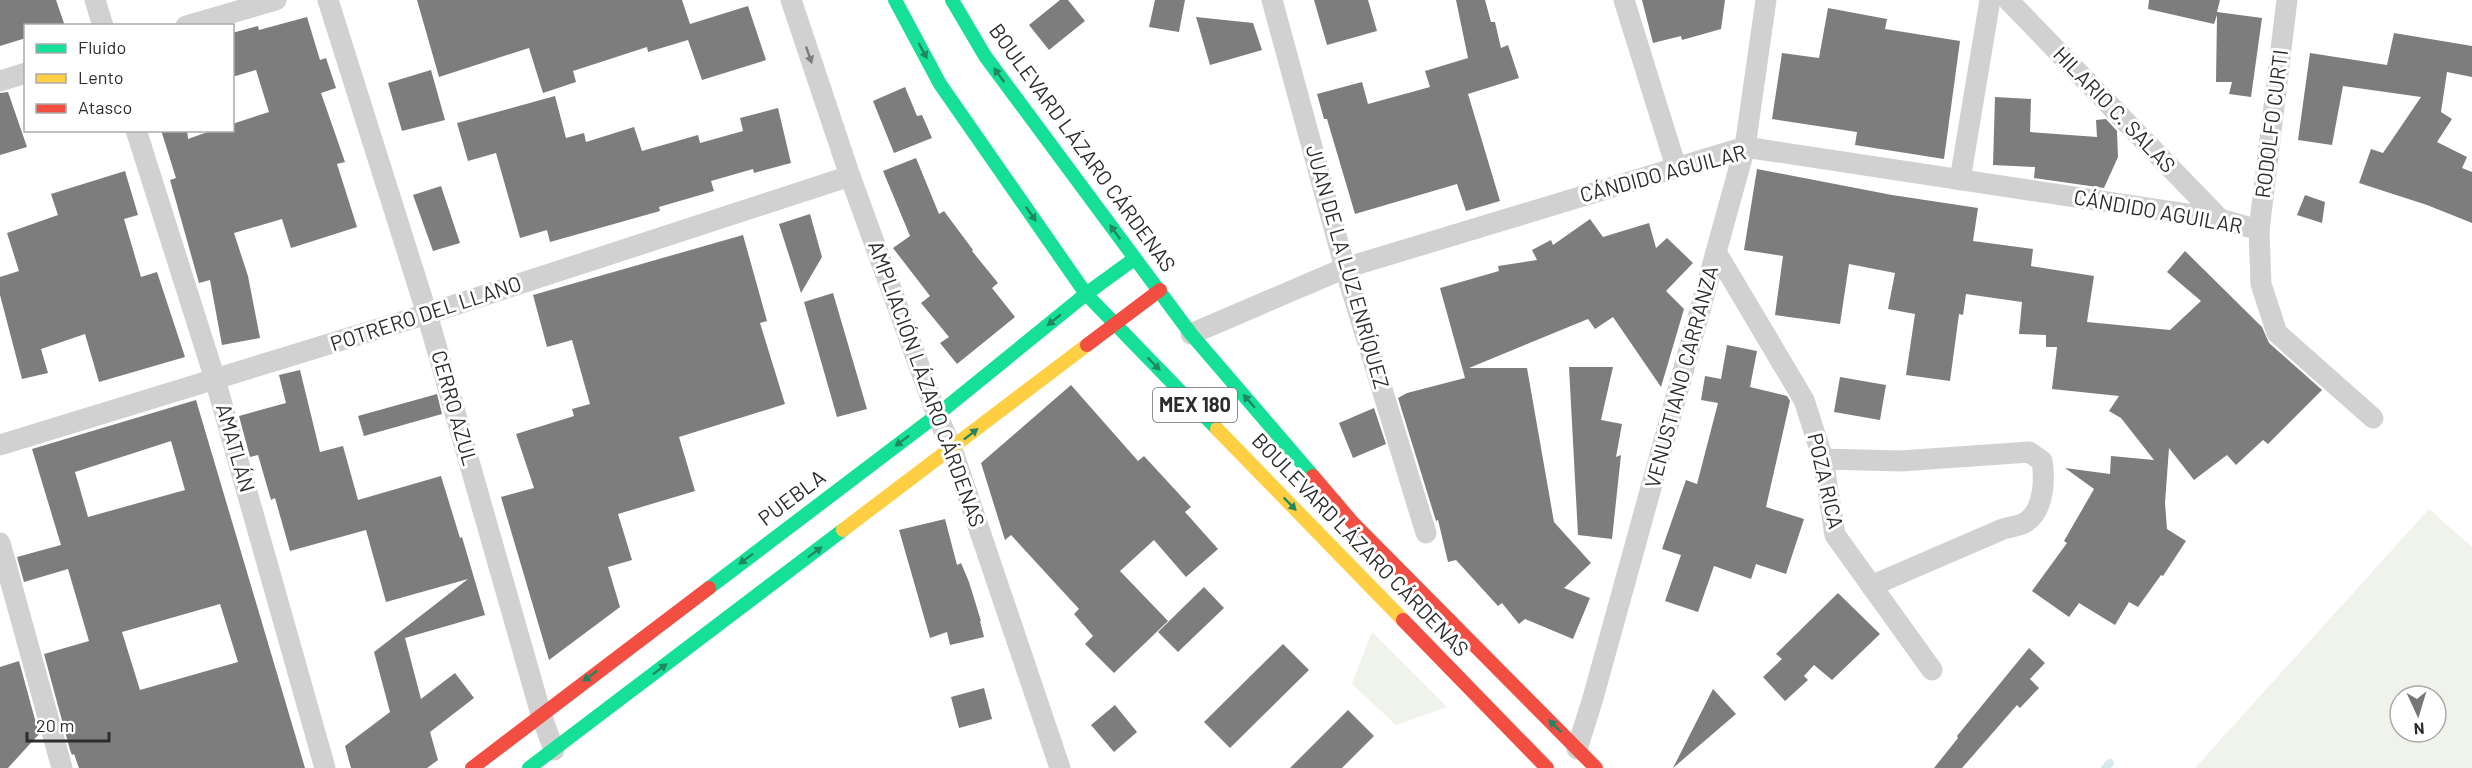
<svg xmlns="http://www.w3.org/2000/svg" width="2472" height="768" viewBox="0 0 2472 768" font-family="Barlow,sans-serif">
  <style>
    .green { fill: #f0f3eb; fill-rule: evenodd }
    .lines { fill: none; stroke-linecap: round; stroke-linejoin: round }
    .stream { stroke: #d7e8ef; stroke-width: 8 }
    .building { fill: #7d7d7d; fill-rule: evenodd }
    .street { stroke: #d1d1d1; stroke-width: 21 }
    .fast { stroke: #16e098; stroke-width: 14 }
    .slow { stroke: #ffcf43; stroke-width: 14 }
    .jam { stroke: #f24e42; stroke-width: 14 }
    .oneway { fill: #218662 }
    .oneway2 { fill: #7e7e7e }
    .labels { text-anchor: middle; stroke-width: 6; stroke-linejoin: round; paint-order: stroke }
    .shield { fill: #fff; stroke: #6b6b6b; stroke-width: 1.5 }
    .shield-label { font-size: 20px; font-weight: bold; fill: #2c2c2c }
    .street-label { font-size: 21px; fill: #2c2c2c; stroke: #fff }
  </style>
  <rect width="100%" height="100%" fill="#fff"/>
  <!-- green -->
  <g class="green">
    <path d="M2429,509L2472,547V768H2195ZM2400,696H2436V732H2400Z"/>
    <polygon points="1372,632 1447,707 1396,725 1352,684"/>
  </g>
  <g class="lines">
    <!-- stream -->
    <polyline class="stream" points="2105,768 2110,763"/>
  </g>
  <!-- building -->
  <g class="building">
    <polygon points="0,0 56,0 65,26 26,26 26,38 0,46"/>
    <polygon points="417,0 682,0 690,24 748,6 766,60 702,80 688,40 648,52 647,47 573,71 576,82 543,93 529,48 439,77"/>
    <polygon points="1060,0 1068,0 1085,21 1049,50 1029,25"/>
    <polygon points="1155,0 1185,0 1179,32 1149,27"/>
    <polygon points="1314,0 1368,0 1377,31 1327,45"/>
    <polygon points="1456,0 1485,0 1491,22 1495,22 1501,48 1508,45 1519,78 1468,94 1500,201 1466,211 1457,184 1355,214 1327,119 1324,119 1317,94 1362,82 1368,104 1430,87 1425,71 1468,58"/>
    <polygon points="1642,0 1725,0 1721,29 1682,40 1681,36 1653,43"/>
    <polygon points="2149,0 2220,0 2217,12 2262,18 2251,97 2229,94 2232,82 2216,82 2217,15 2214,24 2148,9"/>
    <polygon points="1828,8 1887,19 1885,29 1960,41 1944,159 1855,145 1857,132 1772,119 1782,53 1819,58"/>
    <polygon points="307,17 320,60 326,58 336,88 321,93 345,162 337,164 357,227 291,248 282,219 234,233 248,276 260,338 222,345 210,280 199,283 170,180 176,178 161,130 187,130 188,139 213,130 232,130 232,124 269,112 256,70 232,77 232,33 258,26 259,30"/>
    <polygon points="1196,17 1253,23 1262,50 1210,65"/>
    <polygon points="2394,33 2472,46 2472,77 2447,72 2441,112 2452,119 2437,142 2467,157 2462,168 2472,172 2472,223 2427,205 2359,183 2371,149 2383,153 2421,97 2343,86 2332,145 2298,140 2310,53 2387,65"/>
    <polygon points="431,70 445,120 402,131 388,83"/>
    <polygon points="905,87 917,116 922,115 932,138 894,153 873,101"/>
    <polygon points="8,92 27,147 0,155 0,93"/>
    <polygon points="555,96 566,138 584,133 586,142 634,127 642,151 698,135 700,143 743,131 740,118 778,108 791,163 754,173 753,169 711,181 714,191 659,207 660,211 550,242 547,230 520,238 496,153 468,161 457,123"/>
    <polygon points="1995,97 2031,99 2030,132 2097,137 2096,120 2106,119 2117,131 2118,157 2104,188 2034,178 2035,167 1993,165"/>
    <polygon points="916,158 939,214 944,211 973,250 972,251 998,283 992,288 1015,317 957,364 940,343 949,337 921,303 930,296 893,248 910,236 883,171"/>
    <polygon points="1757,169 1892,195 1978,208 1973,241 2033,249 2031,266 2094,276 2087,322 2170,330 2201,301 2167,272 2185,251 2262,327 2269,343 2322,390 2268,444 2263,440 2236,465 2227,455 2194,480 2169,448 2165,503 2167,529 2186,541 2163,576 2161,575 2138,607 2129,602 2115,625 2079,603 2069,617 2032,591 2067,543 2064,541 2094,489 2065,468 2110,474 2111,456 2154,460 2121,418 2109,411 2119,396 2052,389 2057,347 2046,347 2046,335 2019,334 2022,302 1966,294 1963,315 1959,314 1950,381 1906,375 1915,314 1888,309 1895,273 1849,264 1840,324 1775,315 1783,256 1744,250"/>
    <polygon points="125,171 138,215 124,219 141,277 157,272 185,357 99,382 85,334 41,349 48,373 22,379 0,295 0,277 19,271 7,233 58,215 51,194"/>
    <polygon points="441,186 460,243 433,251 413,195"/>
    <polygon points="2305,195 2325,202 2322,223 2297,215"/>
    <polygon points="810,214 822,257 801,293 779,224"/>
    <polygon points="1590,219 1603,237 1649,223 1656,248 1667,238 1693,263 1666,291 1684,309 1661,387 1613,317 1595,329 1588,319 1469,368 1527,368 1554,522 1591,563 1564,588 1590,598 1573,639 1525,619 1519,624 1502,603 1498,606 1456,560 1448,562 1438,520 1436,521 1398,398 1407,393 1465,378 1440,288 1499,271 1498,266 1537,260 1532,250 1551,240 1553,245"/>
    <polygon points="743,235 767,321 760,323 785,404 679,437 695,491 618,514 632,560 608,567 620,607 549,660 501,497 534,488 516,434 574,416 572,409 590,404 572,340 547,347 533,295"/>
    <polygon points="833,293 867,409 837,417 804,302"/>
    <polygon points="1727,345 1757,351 1750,387 1787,396 1790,401 1766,507 1804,519 1786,574 1756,564 1751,579 1714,566 1698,612 1665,601 1681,555 1662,549 1686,480 1697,484 1718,403 1701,400 1705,376 1721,379"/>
    <polygon points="1569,367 1613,367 1601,420 1622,424 1616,457 1621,455 1612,539 1578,535"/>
    <polygon points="300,370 320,452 343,446 358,500 441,476 460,538 462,537 485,615 405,638 421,699 455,673 474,698 430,732 438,760 427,768 351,768 345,746 390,712 374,652 468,579 386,602 366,530 290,551 275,498 271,500 258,455 250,457 239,416 286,403 279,375"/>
    <polygon points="1840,377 1886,385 1880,420 1834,412"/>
    <polygon points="1071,385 1138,461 1144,456 1191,507 1185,512 1218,549 1186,577 1154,540 1120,571 1168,621 1114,673 1085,644 1093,636 1074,614 1079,609 1011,535 1005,540 981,463"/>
    <polygon points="437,394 442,414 364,436 358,416"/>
    <path d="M196,400L305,768H79L74,754L72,755L70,750L44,654L89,641L68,569L24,582L17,557L61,545L32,449ZM171,441L185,490L88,517L75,472ZM220,604L238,662L140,690L122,632Z"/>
    <polygon points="1374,408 1386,444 1353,458 1339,423"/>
    <polygon points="945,519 957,565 961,563 969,582 981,621 980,621 984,637 950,645 947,632 930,638 899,530"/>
    <polygon points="1204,587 1224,608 1178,652 1158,632"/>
    <polygon points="1838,593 1880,634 1832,680 1814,665 1804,676 1808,680 1785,701 1763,677 1782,659 1776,654"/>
    <polygon points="1283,644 1309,670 1230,748 1204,722"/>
    <polygon points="2029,648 2045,663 2030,679 2039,688 2020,708 2017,705 1962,768 1934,768 1958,738 1957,736"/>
    <polygon points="19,661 39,734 8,768 0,768 0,667"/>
    <polygon points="984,688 992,719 959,728 951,697"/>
    <polygon points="1713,689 1736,714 1673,768"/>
    <polygon points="1115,705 1137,732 1114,752 1091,725"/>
    <polygon points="1348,710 1374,736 1342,768 1290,768"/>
  </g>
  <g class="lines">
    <!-- street -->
    <g class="street">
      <polyline points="95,0 103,26"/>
      <polyline points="328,0 427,314 541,714 554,750"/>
      <polyline points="791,0 850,176 937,415 952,449 1060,768"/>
      <polyline points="1272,0 1345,268 1426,533"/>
      <polyline points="1624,0 1676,167"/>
      <polyline points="2008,0 2220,219"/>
      <polyline points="2287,0 2259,230 2261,284 2277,333 2373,418"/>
      <polyline points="186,26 276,0"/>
      <polyline points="0,81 26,73"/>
      <polyline points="136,130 215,379 325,768"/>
      <polyline points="1960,180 1990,0"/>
      <polyline points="1716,252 1804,400 1823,459 1835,535 1932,670"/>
      <polyline points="1191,334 1345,268 1745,147 2220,219 2259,230"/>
      <polyline points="0,445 427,314 850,176"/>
      <path d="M1823,459L1901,461L2029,452L2042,461C2045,480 2044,510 2026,522C2020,526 2010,527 2003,529L1871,586"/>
      <polyline points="0,543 62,768"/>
      <polyline points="1577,749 1593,698 1745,147 1766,0"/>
    </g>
    <!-- fast -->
    <g class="fast">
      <polyline points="895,0 940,84 1086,294 1217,429"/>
      <polyline points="952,0 985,56 1191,334 1313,476"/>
      <polyline points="709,588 937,415 1086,294 1134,259"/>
      <polyline points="529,768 843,530"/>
    </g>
    <!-- slow -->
    <g class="slow">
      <polyline points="1217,429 1403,620"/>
      <polyline points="843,530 1087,345"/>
    </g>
    <!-- jam -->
    <g class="jam">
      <polyline points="1087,345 1160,290"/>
      <polyline points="1313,476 1353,523 1596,768"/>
      <polyline points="1403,620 1547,768"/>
      <polyline points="472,768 709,588"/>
    </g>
  </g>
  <!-- one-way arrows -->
  <defs><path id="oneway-solid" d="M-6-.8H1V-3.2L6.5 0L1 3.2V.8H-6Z" transform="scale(1.5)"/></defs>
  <g class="oneway">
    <use href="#oneway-solid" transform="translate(923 51) rotate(62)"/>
    <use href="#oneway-solid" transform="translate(999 75) rotate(-126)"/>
    <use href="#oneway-solid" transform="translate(1031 214) rotate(55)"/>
    <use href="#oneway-solid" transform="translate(1115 232) rotate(-126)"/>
    <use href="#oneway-solid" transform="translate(1054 320) rotate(141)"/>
    <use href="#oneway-solid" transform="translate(1154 364) rotate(46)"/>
    <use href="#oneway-solid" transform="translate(1249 401) rotate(-131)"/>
    <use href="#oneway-solid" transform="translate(971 434) rotate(-38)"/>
    <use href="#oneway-solid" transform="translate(902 441) rotate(143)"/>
    <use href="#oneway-solid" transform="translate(1290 504) rotate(46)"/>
    <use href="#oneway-solid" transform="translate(815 552) rotate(-37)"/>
    <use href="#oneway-solid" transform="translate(746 559) rotate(143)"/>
    <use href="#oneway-solid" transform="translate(660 669) rotate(-37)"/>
    <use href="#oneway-solid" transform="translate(590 676) rotate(143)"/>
    <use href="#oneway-solid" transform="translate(1555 726) rotate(-135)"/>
  </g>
  <use class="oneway2" href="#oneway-solid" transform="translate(809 55) rotate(71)"/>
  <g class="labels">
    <!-- shield labels -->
    <rect class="shield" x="1153" y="388" width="84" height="34" rx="4.5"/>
    <g class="shield-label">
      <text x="1195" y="412">MEX 180</text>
    </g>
    <!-- street labels -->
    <g class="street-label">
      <text transform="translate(2114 110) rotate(46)" y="7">HILARIO C. SALAS</text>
      <text transform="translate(2272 124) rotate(-83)" y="7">RODOLFO CURTI</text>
      <text transform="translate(1082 148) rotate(54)" y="7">BOULEVARD LÁZARO CÁRDENAS</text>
      <text transform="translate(1663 174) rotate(-15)" y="7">CÁNDIDO AGUILAR</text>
      <text transform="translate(2158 212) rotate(10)" y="7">CÁNDIDO AGUILAR</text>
      <text transform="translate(1347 267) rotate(74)" y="7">JUAN DE LA LUZ ENRÍQUEZ</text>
      <text transform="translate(426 314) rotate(-18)" y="7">POTRERO DEL LLANO</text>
      <text transform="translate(1682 377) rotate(-75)" y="7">VENUSTIANO CARRANZA</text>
      <text transform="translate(926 384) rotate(70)" y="7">AMPLIACIÓN LÁZARO CÁRDENAS</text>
      <text transform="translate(454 408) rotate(74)" y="7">CERRO AZUL</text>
      <text transform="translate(235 448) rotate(74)" y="7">AMATLÁN</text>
      <text transform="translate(1825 481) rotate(77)" y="7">POZA RICA</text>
      <text transform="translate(792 498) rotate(-37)" y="7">PUEBLA</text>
      <text transform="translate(1360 545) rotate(46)" y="7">BOULEVARD LÁZARO CÁRDENAS</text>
    </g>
  </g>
  <!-- legend -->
  <rect x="24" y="24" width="210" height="108" fill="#ffffff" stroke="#ababab" stroke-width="1.5"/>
  <rect x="36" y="44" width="30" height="9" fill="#16e098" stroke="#ababab" stroke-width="1.5"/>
  <text x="78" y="54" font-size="18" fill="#2c2c2c">Fluido</text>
  <rect x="36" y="74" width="30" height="9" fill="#ffcf43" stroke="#ababab" stroke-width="1.5"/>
  <text x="78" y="84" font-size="18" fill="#2c2c2c">Lento</text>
  <rect x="36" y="104" width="30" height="9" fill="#f24e42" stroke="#ababab" stroke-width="1.5"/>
  <text x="78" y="114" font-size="18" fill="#2c2c2c">Atasco</text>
  <!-- north arrow -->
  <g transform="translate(2418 714) rotate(176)"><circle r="28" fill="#ffffff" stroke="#ababab" stroke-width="1.5"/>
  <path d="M0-4.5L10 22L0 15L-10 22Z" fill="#767676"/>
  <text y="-9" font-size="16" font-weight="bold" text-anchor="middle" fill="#2c2c2c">N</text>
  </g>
  <!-- scale -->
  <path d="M27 732v9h82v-9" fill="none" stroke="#2c2c2c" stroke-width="3"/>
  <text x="36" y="732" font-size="18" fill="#2c2c2c" stroke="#ffffff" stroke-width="4.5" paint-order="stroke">20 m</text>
</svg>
